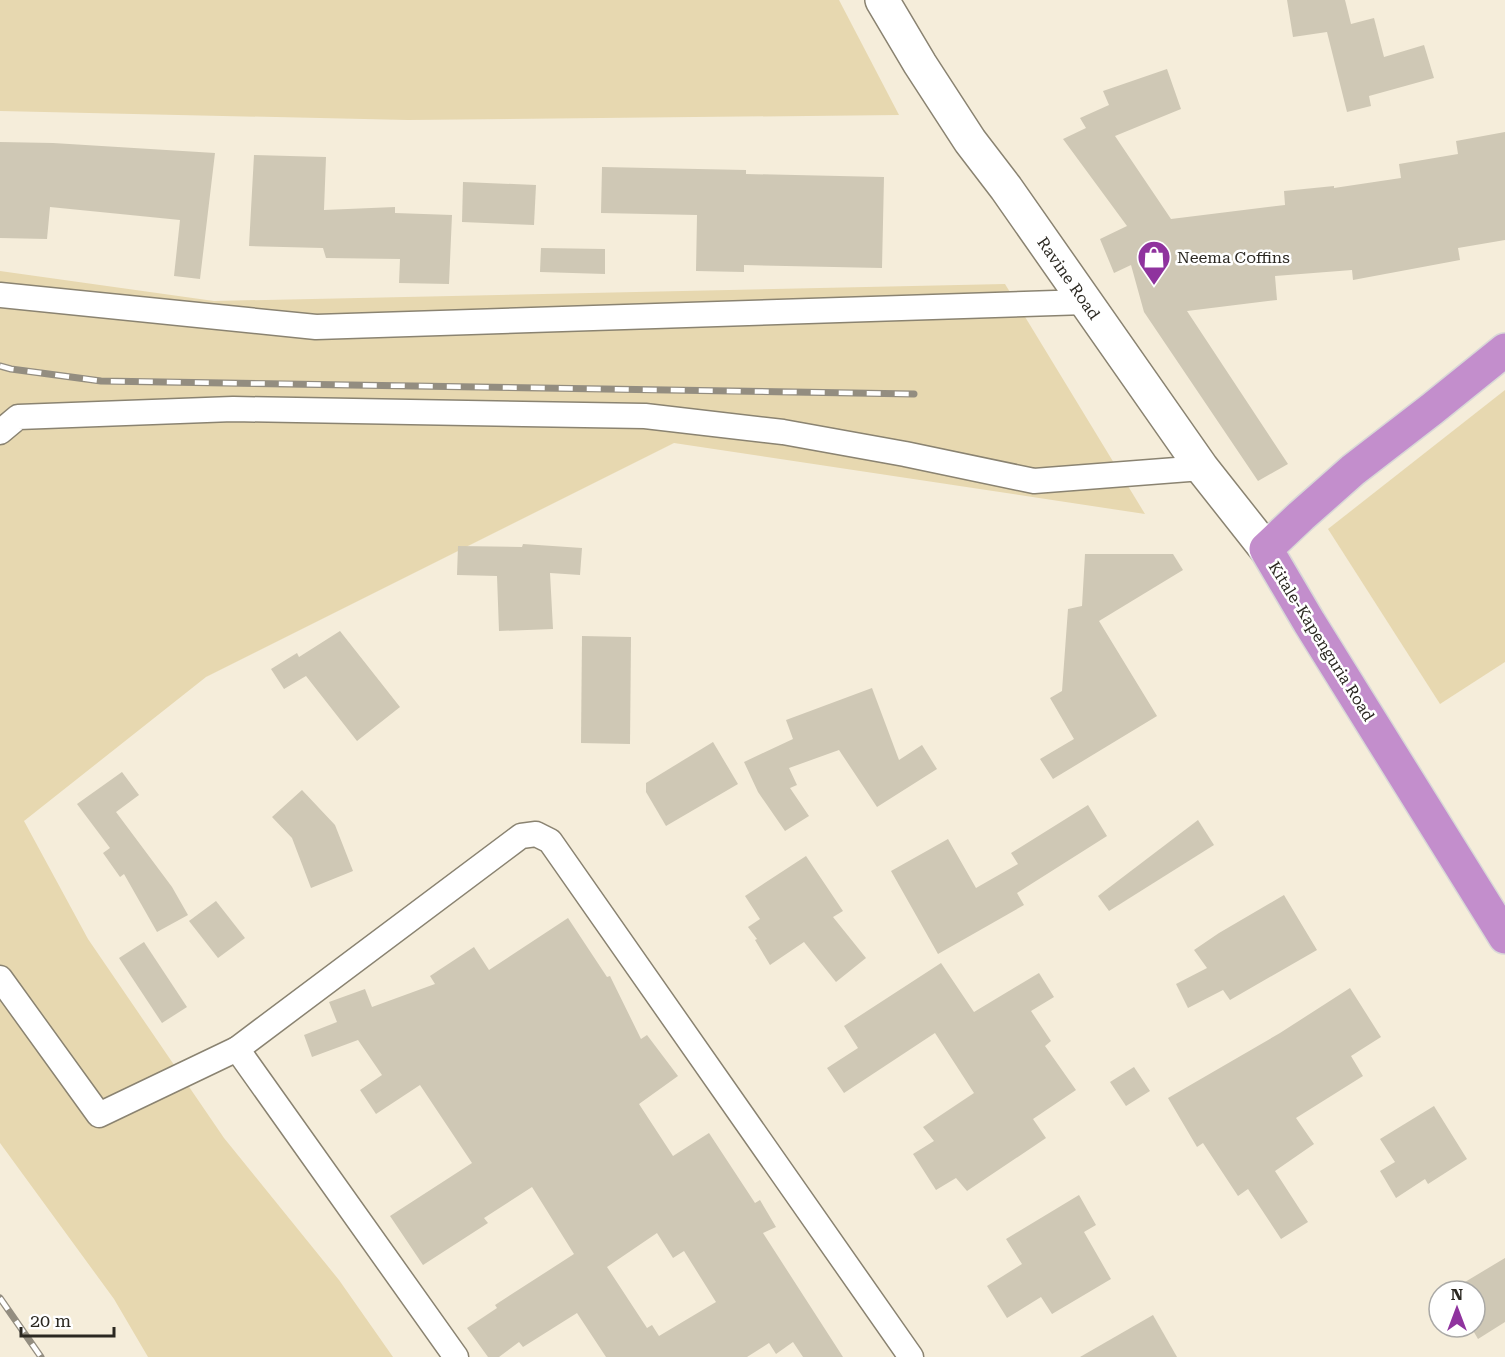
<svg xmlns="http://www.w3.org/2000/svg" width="1505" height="1357" viewBox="0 0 1505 1357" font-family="'Roboto Serif',serif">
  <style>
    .green { fill: #e7d8b0 }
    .building { fill: #cfc8b5; fill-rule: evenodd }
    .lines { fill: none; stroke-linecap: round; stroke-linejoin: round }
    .street-casing { stroke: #8a8371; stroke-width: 27 }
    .secondary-casing { stroke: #8a8371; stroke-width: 36 }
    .highway-casing { stroke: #d9d8d7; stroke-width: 36 }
    .street { stroke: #fff; stroke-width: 24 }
    .secondary { stroke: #fff; stroke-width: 33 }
    .highway { stroke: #c38ecc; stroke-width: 33 }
    .rail-casing { stroke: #938d80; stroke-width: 7 }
    .rail { stroke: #fff; stroke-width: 4.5; stroke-dasharray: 14; stroke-linecap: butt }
    .labels { text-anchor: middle; stroke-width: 5; stroke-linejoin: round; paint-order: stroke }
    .poi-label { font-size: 16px; fill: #2b2821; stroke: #fff; text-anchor: start }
    .street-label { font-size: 16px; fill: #2b2821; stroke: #fff }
  </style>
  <rect width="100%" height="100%" fill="#f5edda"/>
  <!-- green -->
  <g class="green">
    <polygon points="0,0 839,0 899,115 408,120 0,111"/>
    <polygon points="0,271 214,301 1005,284 1145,514 674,443 206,677 24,821 88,939 224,1138 339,1280 393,1357 148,1357 114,1299 0,1143"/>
    <polygon points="1505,390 1505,662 1440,704 1328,529"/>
  </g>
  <!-- building -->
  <g class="building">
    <polygon points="1287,0 1345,0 1351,24 1374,18 1384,57 1424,45 1434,78 1369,96 1371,106 1347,112 1327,32 1293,37"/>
    <polygon points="1167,69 1181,109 1115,136 1171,219 1285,205 1284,191 1334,186 1334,188 1401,178 1399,164 1458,154 1456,141 1505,132 1505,240 1458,248 1460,260 1353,280 1352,270 1275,276 1277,300 1187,311 1288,464 1258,481 1144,312 1131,265 1114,273 1100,239 1127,226 1063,139 1086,128 1080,118 1109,105 1103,91"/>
    <polygon points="0,142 53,143 215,153 200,279 174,276 180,220 50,207 47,239 0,238"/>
    <polygon points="254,155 326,157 324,210 395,207 395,213 452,215 449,284 399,283 400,259 326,258 323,248 249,246"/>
    <polygon points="602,167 746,170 746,174 884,177 882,268 744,265 744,272 696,271 697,215 601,213"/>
    <polygon points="463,182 536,185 534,225 462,222"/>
    <polygon points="541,248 605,249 605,274 540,272"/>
    <polygon points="523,544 582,548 580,575 550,573 553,629 499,631 497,576 457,575 458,546 522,547"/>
    <polygon points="1085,554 1173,554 1183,570 1099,621 1157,716 1053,779 1040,759 1074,739 1050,698 1062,691 1068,609 1082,606"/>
    <polygon points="340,631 400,707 357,741 306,676 284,689 271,669 297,653 299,657"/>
    <polygon points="582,636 631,637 630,744 581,743"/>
    <polygon points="872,688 899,760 922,745 937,769 877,807 839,750 789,768 797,785 790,788 809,816 785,831 758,792 744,762 793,739 786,720"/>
    <polygon points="713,742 738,784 666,826 646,792 646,783"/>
    <polygon points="122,772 139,795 116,812 172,887 188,915 157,932 124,874 120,877 103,853 110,848 77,804"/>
    <polygon points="302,790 335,825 353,871 311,888 292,838 272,817"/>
    <polygon points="1088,805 1107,836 1017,893 1024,905 938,954 891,871 948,839 976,888 1018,864 1011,853"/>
    <polygon points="1198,820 1214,845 1109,911 1098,896"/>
    <polygon points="806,856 843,911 833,917 866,958 836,982 804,942 770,965 755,940 757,939 748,927 760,919 745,896"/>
    <polygon points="1284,895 1317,950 1230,1000 1223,990 1188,1008 1176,984 1207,968 1194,950 1219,933"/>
    <polygon points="216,901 245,938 218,958 189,921"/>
    <path d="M568,918L607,977L610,976L641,1039L647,1035L678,1076L639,1104L673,1156L709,1133L755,1203L760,1200L776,1227L763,1233L843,1357H803L793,1342L776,1354L769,1343L747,1357H606L577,1313L523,1347L519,1342L499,1357H488L467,1328L497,1308L495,1305L574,1254L532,1187L484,1218L488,1223L423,1265L390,1216L472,1163L420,1085L376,1114L360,1090L382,1075L358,1040L312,1057L304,1035L337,1022L329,1002L365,989L372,1007L435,984L430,976L474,947L489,970ZM657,1233L673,1258L684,1251L716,1302L659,1336L652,1325L647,1328L607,1267Z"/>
    <polygon points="144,942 187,1007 162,1023 119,958"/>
    <polygon points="941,963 974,1012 1039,973 1054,997 1031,1011 1051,1041 1045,1046 1076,1090 1033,1119 1046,1138 967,1191 956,1178 936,1190 913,1154 934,1141 923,1127 974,1093 935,1033 844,1093 827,1068 858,1048 844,1026"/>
    <polygon points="1350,988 1381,1037 1351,1056 1363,1076 1296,1118 1314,1144 1275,1171 1308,1222 1281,1239 1248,1189 1238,1196 1203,1143 1197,1147 1168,1098 1280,1033"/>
    <polygon points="1134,1067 1150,1091 1126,1106 1110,1082"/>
    <polygon points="1434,1106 1467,1159 1428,1184 1425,1179 1396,1198 1380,1171 1395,1162 1380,1139"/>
    <polygon points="1079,1195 1096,1225 1084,1232 1111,1279 1052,1314 1041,1297 1007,1318 987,1286 1022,1264 1006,1239"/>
    <polygon points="1505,1258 1505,1322 1478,1339 1471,1327 1475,1327 1475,1291 1450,1291"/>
    <polygon points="1153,1315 1177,1357 1080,1357"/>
  </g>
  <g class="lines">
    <defs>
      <g id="street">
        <polyline points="0,295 316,327 1086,302"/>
        <polyline points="0,432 18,417 233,409 645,416 783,432 905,454 1034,481 1202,468"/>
        <polyline points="0,978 99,1115 237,1049 456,1357"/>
        <polyline points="237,1049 521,836 536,834 550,841 911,1357"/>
      </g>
      <polyline id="secondary" points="882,0 920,64 970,141 1006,188 1202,468 1266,549"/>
      <polyline id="highway" points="1505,350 1432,409 1353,470 1301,516 1266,549 1309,622 1505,937"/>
    </defs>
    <!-- street casing -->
    <use href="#street" class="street-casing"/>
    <!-- secondary casing -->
    <use href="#secondary" class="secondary-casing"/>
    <!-- highway casing -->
    <use href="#highway" class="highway-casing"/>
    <!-- street -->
    <use href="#street" class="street"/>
    <!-- secondary -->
    <use href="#secondary" class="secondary"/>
    <!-- highway -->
    <use href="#highway" class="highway"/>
    <defs>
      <g id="rail">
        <polyline points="0,366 11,369 101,381 914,394"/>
        <polyline points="0,1298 41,1357"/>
      </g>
    </defs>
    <!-- rail casing -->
    <use href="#rail" class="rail-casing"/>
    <!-- rail -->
    <use href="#rail" class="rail"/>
  </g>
  <!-- icons -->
  <defs>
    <symbol id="shop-pin" viewBox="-11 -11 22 30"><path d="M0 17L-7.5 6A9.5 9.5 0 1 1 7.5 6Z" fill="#8f339e" stroke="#fff"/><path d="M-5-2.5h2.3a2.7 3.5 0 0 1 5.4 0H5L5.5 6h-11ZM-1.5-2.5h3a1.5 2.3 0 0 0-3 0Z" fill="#fff"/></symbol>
  </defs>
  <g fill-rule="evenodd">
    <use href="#shop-pin" x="1135" y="238" width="38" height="52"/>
  </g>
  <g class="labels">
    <!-- poi labels -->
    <g class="poi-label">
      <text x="1177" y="263">Neema Coffins</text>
    </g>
    <!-- street labels -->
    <g class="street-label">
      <text transform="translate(1069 278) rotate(55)" y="6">Ravine Road</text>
      <text transform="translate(1322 641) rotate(58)" y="6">Kitale-Kapenguria Road</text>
    </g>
  </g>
  <!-- north arrow -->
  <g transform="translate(1457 1309)"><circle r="28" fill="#ffffff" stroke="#aaa9a6" stroke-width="1.5"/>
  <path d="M0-4.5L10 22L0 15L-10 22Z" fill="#8f339e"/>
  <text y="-9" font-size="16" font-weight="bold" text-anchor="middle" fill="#2b2821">N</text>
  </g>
  <!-- scale -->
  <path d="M21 1327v9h93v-9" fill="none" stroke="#2b2821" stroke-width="3"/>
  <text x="30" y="1327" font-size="18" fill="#2b2821" stroke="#ffffff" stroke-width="4.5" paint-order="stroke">20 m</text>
</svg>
